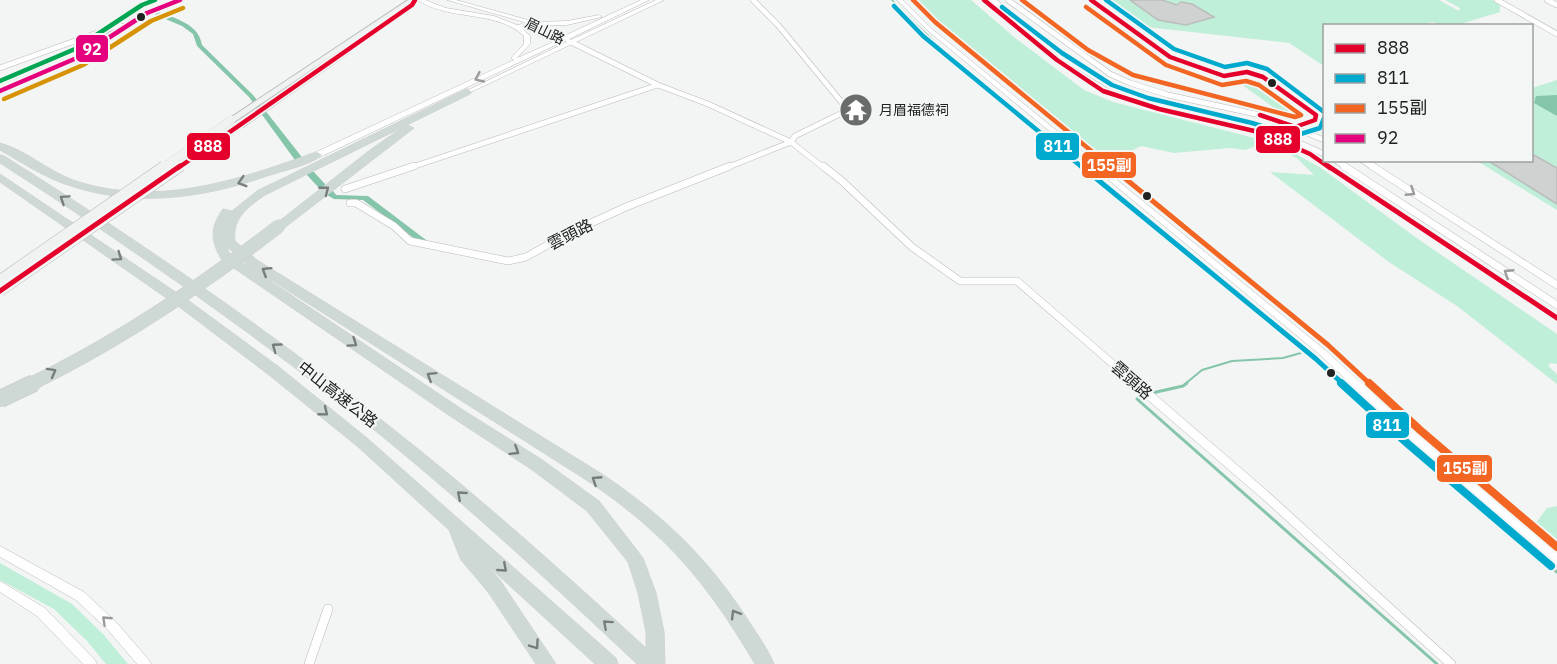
<svg xmlns="http://www.w3.org/2000/svg" width="1557" height="664" viewBox="0 0 1557 664" font-family="'IBM Plex Sans','Noto Sans TC',sans-serif">
  <style>
    .green { fill: #bfeed9 }
    .water { fill: #85c5aa }
    .lines { fill: none; stroke-linecap: round; stroke-linejoin: round }
    .stream-far2 { stroke: #85c5aa; stroke-width: 1.5 }
    .stream-far1 { stroke: #85c5aa; stroke-width: 2 }
    .stream { stroke: #85c5aa; stroke-width: 3 }
    .canal { fill: #85c5aa; fill-rule: evenodd }
    .building { fill: #d0d2d1; stroke: #bbbdbc; stroke-width: 1.5 }
    .minor-far2-casing { stroke: #b9bbba; stroke-width: 6 }
    .minor-far1-casing { stroke: #b9bbba; stroke-width: 8 }
    .minor-casing { stroke: #b9bbba; stroke-width: 10 }
    .tertiary-casing { stroke: #b9bbba; stroke-width: 1 }
    .secondary-casing { stroke: #b9bbba; stroke-width: 2 }
    .motorway-casing { stroke: #cecfcf; stroke-width: 1 }
    .minor-far2 { stroke: #fdfefd; stroke-width: 5 }
    .minor-far1 { stroke: #fdfefd; stroke-width: 7 }
    .minor { stroke: #fdfefd; stroke-width: 9 }
    .tertiary { fill: #fdfefd; fill-rule: evenodd }
    .secondary { fill: #eff2f1; fill-rule: evenodd }
    .motorway { fill: #ced9d5; fill-rule: evenodd }
    .secondary-bridge-far1-casing { stroke: #b9bbba; stroke-width: 8; stroke-linecap: butt }
    .secondary-bridge-casing { stroke: #b9bbba; stroke-width: 11; stroke-linecap: butt }
    .motorway-bridge-far1-casing { stroke: #cecfcf; stroke-width: 14; stroke-linecap: butt }
    .motorway-bridge-casing { stroke: #cecfcf; stroke-width: 18; stroke-linecap: butt }
    .secondary-bridge-far1 { stroke: #eff2f1; stroke-width: 8 }
    .secondary-bridge { stroke: #eff2f1; stroke-width: 10 }
    .motorway-bridge-far1 { stroke: #ced9d5; stroke-width: 13 }
    .motorway-bridge { stroke: #ced9d5; stroke-width: 16 }
    .bus-1-far1-casing { stroke: #f2f6f4; stroke-width: 8 }
    .bus-1-casing { stroke: #f2f6f4; stroke-width: 10 }
    .bus-2-far2-casing { stroke: #f2f6f4; stroke-width: 8 }
    .bus-2-far1-casing { stroke: #f2f6f4; stroke-width: 10 }
    .bus-2-casing { stroke: #f2f6f4; stroke-width: 12 }
    .bus-3-far2-casing { stroke: #f2f6f4; stroke-width: 8 }
    .bus-3-far1-casing { stroke: #f2f6f4; stroke-width: 10 }
    .bus-3-casing { stroke: #f2f6f4; stroke-width: 12 }
    .bus-4-casing { stroke: #f2f6f4; stroke-width: 8 }
    .bus-5-casing { stroke: #f2f6f4; stroke-width: 8 }
    .bus-6-casing { stroke: #f2f6f4; stroke-width: 8 }
    .bus-1-far1 { stroke: #e4002b; stroke-width: 4.5 }
    .bus-1 { stroke: #e4002b; stroke-width: 5 }
    .bus-2-far2 { stroke: #00a9ce; stroke-width: 4.5 }
    .bus-2-far1 { stroke: #00a9ce; stroke-width: 5 }
    .bus-2 { stroke: #00a9ce; stroke-width: 8 }
    .bus-3-far2 { stroke: #f26522; stroke-width: 4.5 }
    .bus-3-far1 { stroke: #f26522; stroke-width: 5 }
    .bus-3 { stroke: #f26522; stroke-width: 8 }
    .bus-4 { stroke: #e5007d; stroke-width: 4.5 }
    .bus-5 { stroke: #d79205; stroke-width: 4.5 }
    .bus-6 { stroke: #00a651; stroke-width: 4.5 }
    .oneway { stroke: #9a9b9a }
    .oneway2 { stroke: #777d7b }
    .bus-dot { fill: #202121; stroke: #f2f6f4; stroke-width: 2 }
    .labels { text-anchor: middle; stroke-width: 4.5; stroke-linejoin: round; paint-order: stroke }
    .far-street-label { font-size: 14px; fill: #202121; stroke: #f2f6f4 }
    .far-poi-label { font-size: 14px; fill: #202121; stroke: #f2f6f4; text-anchor: start }
    .street-label { font-size: 16px; fill: #202121; stroke: #f2f6f4 }
    .line-badge { stroke: #f2f6f4; stroke-width: 2 }
    .badge-label { font-size: 16px; text-anchor: middle; font-weight: bold; fill: #fff }
  </style>
  <rect width="100%" height="100%" fill="#f3f5f4"/>
  <!-- green -->
  <g class="green">
    <polygon points="911,0 971,0 1014,37 1084,90 1113,102 1278,144 1321,168 1418,239 1557,334 1557,364 1550,363 1548,366 1557,374 1557,384 1457,306 1389,262 1270,172 1314,175 1297,158 1263,143 1246,150 1230,148 1174,153 1141,146 1108,163 960,47"/>
    <polygon points="1107,0 1439,0 1459,11 1460,8 1445,0 1492,0 1500,4 1500,12 1457,25 1440,25 1433,22 1419,26 1324,26 1324,66 1289,43 1147,27"/>
    <polygon points="1557,80 1557,210 1477,161 1532,160 1532,88"/>
    <polygon points="1250,82 1253,82 1295,112 1284,115 1241,84"/>
    <polygon points="1557,506 1557,550 1530,531 1547,508"/>
    <polygon points="0,563 72,604 103,634 128,664 106,664 87,641 54,609 0,580"/>
  </g>
  <!-- water -->
  <polygon class="water" points="1557,95 1557,116 1534,103 1536,96"/>
  <g class="lines">
    <!-- stream-far2 -->
    <path class="stream-far2" d="M892,0C952,62 1019,116 1088,168"/>
    <!-- stream-far1 -->
    <g class="stream-far1">
      <polyline points="1086,166 1308,351 1344,384"/>
      <polyline points="1185,384 1202,370 1232,361 1283,358 1308,351"/>
    </g>
    <!-- stream -->
    <g class="stream">
      <polyline points="1343,383 1479,507 1557,572"/>
      <polyline points="1152,393 1183,386 1187,383"/>
      <polyline points="1144,396 1137,399 1437,664"/>
    </g>
    <!-- canal -->
    <g class="canal">
      <path d="M158,12C175,18 199,24 202,45L253,95L301,156V160H295L249,97L197,46L193,34L182,26L156,15L155,14Z"/>
      <polygon points="307,171 313,171 325,184 325,188 319,188 307,175"/>
      <polygon points="327,191 333,191 336,195 368,196 430,243 426,246 423,245 363,200 334,199 327,195"/>
    </g>
  </g>
  <!-- building -->
  <g class="building">
    <polygon points="1130,0 1162,0 1177,5 1181,2 1192,4 1214,17 1186,25 1158,20"/>
    <polygon points="1532,154 1557,168 1557,204 1487,160 1532,160"/>
  </g>
  <g class="lines">
    <defs>
      <g id="minor-far2">
        <polyline points="984,0 1057,60 1103,91 1159,109 1263,133 1310,154 1330,168"/>
        <polyline points="993,0 1066,59 1111,87 1164,105 1273,131 1324,154"/>
        <polyline points="1008,0 1110,74 1130,83 1168,95 1265,116 1324,140"/>
        <polyline points="1497,0 1557,34"/>
        <polyline points="1547,0 1557,5"/>
        <polyline points="571,42 658,85 708,104 791,142 824,168"/>
        <polyline points="0,68 119,25 123,27"/>
        <polyline points="1335,160 1347,168"/>
        <polyline points="1362,160 1374,168"/>
        <polyline points="409,168 658,85"/>
        <polyline points="726,168 791,142 795,136 848,110 778,25 753,0"/>
      </g>
      <g id="minor-far1">
        <polyline points="823,166 842,181 912,247 960,281 1017,281 1136,384"/>
        <polyline points="1328,166 1557,318"/>
        <polyline points="1344,166 1557,305"/>
        <polyline points="1372,166 1557,285"/>
        <polyline points="345,189 414,166"/>
        <polyline points="350,203 356,203 394,226 410,241 508,261 526,257 567,234 626,207 730,166"/>
      </g>
      <g id="minor">
        <polyline points="1135,383 1265,495 1451,664"/>
        <polyline points="309,664 328,609"/>
      </g>
      <g id="tertiary">
        <path d="M418,0H425L446,8L494,16L517,25L522,24L558,39H559L531,24L447,0H456L535,22L567,21L599,15L602,17L567,25H541L564,36L641,0H649L569,39L571,40L656,0H664L469,93L464,92L567,42L564,41L320,157H314V153L514,60L511,58L524,44V36C495,9 450,22 418,0ZM522,28L553,42L517,58L530,44V36Z"/>
        <polygon points="897,0 903,0 931,28 1325,350 1418,434 1557,552 1557,564 1553,563 1410,440 1319,354 927,30"/>
        <polygon points="0,546 84,592 116,622 149,660 151,664 137,664 108,630 76,600 0,557"/>
        <polygon points="0,581 45,608 95,660 97,664 83,664 37,616 0,592"/>
      </g>
      <g id="secondary">
        <polygon points="174,0 183,0 149,14 78,58 0,90 0,85 72,54 145,12"/>
        <polygon points="408,0 415,0 234,122 228,122 227,120"/>
        <polygon points="343,50 350,52 243,127 237,127 237,123"/>
      </g>
      <g id="motorway">
        <path d="M467,89L472,92L470,94L407,125L414,128L283,229L279,230L273,226L370,150L403,127L265,195C248,207 232,218 235,241L257,260L602,474C663,515 708,558 748,620C757,634 768,649 774,664H755C707,583 668,536 591,483L249,266L226,246L230,254L463,410L541,459L599,501L643,558L656,593L664,632L665,664H637C554,586 471,509 383,437C261,338 132,248 0,163V155L4,156C138,240 269,330 393,429C481,498 564,573 646,648V632L638,593L628,562L587,511L531,469L453,418L222,260C210,241 210,227 223,209L232,211L257,191Z"/>
        <path d="M0,143C26,150 48,171 73,180C155,208 236,181 313,153L317,152L322,155C311,165 282,171 267,176C201,199 132,208 65,184C42,176 21,162 0,150Z"/>
        <polygon points="0,174 192,303 279,367 367,438 616,658 618,664 595,664 486,564 500,580 556,664 536,664 488,592 461,560 449,530 357,446 269,375 182,309 0,182"/>
      </g>
    </defs>
    <!-- minor-far2 casing -->
    <use href="#minor-far2" class="minor-far2-casing"/>
    <!-- minor-far1 casing -->
    <use href="#minor-far1" class="minor-far1-casing"/>
    <!-- minor casing -->
    <use href="#minor" class="minor-casing"/>
    <!-- tertiary casing -->
    <use href="#tertiary" class="tertiary-casing"/>
    <!-- secondary casing -->
    <use href="#secondary" class="secondary-casing"/>
    <!-- motorway casing -->
    <use href="#motorway" class="motorway-casing"/>
    <!-- minor-far2 -->
    <use href="#minor-far2" class="minor-far2"/>
    <!-- minor-far1 -->
    <use href="#minor-far1" class="minor-far1"/>
    <!-- minor -->
    <use href="#minor" class="minor"/>
    <!-- tertiary -->
    <use href="#tertiary" class="tertiary"/>
    <!-- secondary -->
    <use href="#secondary" class="secondary"/>
    <!-- motorway -->
    <use href="#motorway" class="motorway"/>
    <defs>
      <g id="secondary-bridge-far1">
        <polyline points="162,168 231,120"/>
        <polyline points="178,168 240,125"/>
      </g>
      <g id="secondary-bridge">
        <polyline points="0,280 164,166"/>
        <polyline points="0,291 181,166"/>
      </g>
      <path id="motorway-bridge-far1" d="M31,384C120,341 201,286 279,226"/>
      <polyline id="motorway-bridge" points="0,399 34,383"/>
    </defs>
    <!-- secondary-bridge-far1 casing -->
    <use href="#secondary-bridge-far1" class="secondary-bridge-far1-casing"/>
    <!-- secondary-bridge casing -->
    <use href="#secondary-bridge" class="secondary-bridge-casing"/>
    <!-- motorway-bridge-far1 casing -->
    <use href="#motorway-bridge-far1" class="motorway-bridge-far1-casing"/>
    <!-- motorway-bridge casing -->
    <use href="#motorway-bridge" class="motorway-bridge-casing"/>
    <!-- secondary-bridge-far1 -->
    <use href="#secondary-bridge-far1" class="secondary-bridge-far1"/>
    <!-- secondary-bridge -->
    <use href="#secondary-bridge" class="secondary-bridge"/>
    <!-- motorway-bridge-far1 -->
    <use href="#motorway-bridge-far1" class="motorway-bridge-far1"/>
    <!-- motorway-bridge -->
    <use href="#motorway-bridge" class="motorway-bridge"/>
    <defs>
      <g id="bus-1-far1">
        <polyline points="984,0 1057,60 1103,91 1159,109 1263,133 1310,154 1330,168"/>
        <polyline points="1091,0 1170,57 1224,76 1247,72 1263,77 1316,115 1315,120 1295,127 1260,115"/>
        <polyline points="178,168 412,5 415,0"/>
      </g>
      <g id="bus-1">
        <polyline points="1328,166 1557,318"/>
        <polyline points="0,291 180,166"/>
      </g>
      <g id="bus-2-far2">
        <polyline points="1106,0 1174,49 1225,67 1247,63 1267,69 1324,112"/>
        <polyline points="894,6 923,36 1083,168"/>
        <polyline points="1002,7 1062,53 1112,85 1148,98 1252,123 1294,136 1320,128 1324,118"/>
      </g>
      <polyline id="bus-2-far1" points="1081,166 1316,359 1343,384"/>
      <polyline id="bus-2" points="1341,383 1408,444 1551,566"/>
      <g id="bus-3-far2">
        <polyline points="913,0 935,22 1112,168"/>
        <polyline points="1022,0 1088,50 1133,75 1295,117 1301,115 1259,85 1246,81 1222,85 1166,65 1086,7"/>
      </g>
      <polyline id="bus-3-far1" points="1110,166 1328,345 1370,384"/>
      <polyline id="bus-3" points="1369,383 1420,430 1557,547"/>
      <polyline id="bus-4" points="0,91 79,57 147,13 180,0"/>
      <polyline id="bus-5" points="4,99 83,65 151,21 183,8"/>
      <polyline id="bus-6" points="0,81 75,49 142,5 155,0"/>
    </defs>
    <!-- bus-1-far1 casing -->
    <use href="#bus-1-far1" class="bus-1-far1-casing"/>
    <!-- bus-1 casing -->
    <use href="#bus-1" class="bus-1-casing"/>
    <!-- bus-2-far2 casing -->
    <use href="#bus-2-far2" class="bus-2-far2-casing"/>
    <!-- bus-2-far1 casing -->
    <use href="#bus-2-far1" class="bus-2-far1-casing"/>
    <!-- bus-2 casing -->
    <use href="#bus-2" class="bus-2-casing"/>
    <!-- bus-3-far2 casing -->
    <use href="#bus-3-far2" class="bus-3-far2-casing"/>
    <!-- bus-3-far1 casing -->
    <use href="#bus-3-far1" class="bus-3-far1-casing"/>
    <!-- bus-3 casing -->
    <use href="#bus-3" class="bus-3-casing"/>
    <!-- bus-4 casing -->
    <use href="#bus-4" class="bus-4-casing"/>
    <!-- bus-5 casing -->
    <use href="#bus-5" class="bus-5-casing"/>
    <!-- bus-6 casing -->
    <use href="#bus-6" class="bus-6-casing"/>
    <!-- bus-1-far1 -->
    <use href="#bus-1-far1" class="bus-1-far1"/>
    <!-- bus-1 -->
    <use href="#bus-1" class="bus-1"/>
    <!-- bus-2-far2 -->
    <use href="#bus-2-far2" class="bus-2-far2"/>
    <!-- bus-2-far1 -->
    <use href="#bus-2-far1" class="bus-2-far1"/>
    <!-- bus-2 -->
    <use href="#bus-2" class="bus-2"/>
    <!-- bus-3-far2 -->
    <use href="#bus-3-far2" class="bus-3-far2"/>
    <!-- bus-3-far1 -->
    <use href="#bus-3-far1" class="bus-3-far1"/>
    <!-- bus-3 -->
    <use href="#bus-3" class="bus-3"/>
    <!-- bus-4 -->
    <use href="#bus-4" class="bus-4"/>
    <!-- bus-5 -->
    <use href="#bus-5" class="bus-5"/>
    <!-- bus-6 -->
    <use href="#bus-6" class="bus-6"/>
  </g>
  <!-- one-way arrows -->
  <defs><path id="oneway-chevron" d="M-2-3.5L2.5 0L-2 3.5" fill="none" stroke-width="1.6" stroke-linecap="round" stroke-linejoin="round" transform="scale(1.5)"/></defs>
  <g class="oneway">
    <use href="#oneway-chevron" transform="translate(479 78) rotate(155)"/>
    <use href="#oneway-chevron" transform="translate(1411 192) rotate(33)"/>
    <use href="#oneway-chevron" transform="translate(1508 273) rotate(-147)"/>
    <use href="#oneway-chevron" transform="translate(106 620) rotate(-137)"/>
  </g>
  <g class="oneway2">
    <use href="#oneway-chevron" transform="translate(242 182) rotate(163)"/>
    <use href="#oneway-chevron" transform="translate(325 190) rotate(-38)"/>
    <use href="#oneway-chevron" transform="translate(64 199) rotate(-146)"/>
    <use href="#oneway-chevron" transform="translate(118 257) rotate(35)"/>
    <use href="#oneway-chevron" transform="translate(266 271) rotate(-148)"/>
    <use href="#oneway-chevron" transform="translate(353 343) rotate(34)"/>
    <use href="#oneway-chevron" transform="translate(276 347) rotate(-144)"/>
    <use href="#oneway-chevron" transform="translate(52 372) rotate(-29)"/>
    <use href="#oneway-chevron" transform="translate(431 376) rotate(-148)"/>
    <use href="#oneway-chevron" transform="translate(324 412) rotate(39)"/>
    <use href="#oneway-chevron" transform="translate(515 451) rotate(32)"/>
    <use href="#oneway-chevron" transform="translate(596 480) rotate(-147)"/>
    <use href="#oneway-chevron" transform="translate(461 495) rotate(-139)"/>
    <use href="#oneway-chevron" transform="translate(503 568) rotate(41)"/>
    <use href="#oneway-chevron" transform="translate(735 614) rotate(-121)"/>
    <use href="#oneway-chevron" transform="translate(607 624) rotate(-138)"/>
    <use href="#oneway-chevron" transform="translate(535 645) rotate(55)"/>
  </g>
  <!-- icons -->
  <defs>
    <symbol id="temple-disc" viewBox="-11 -11 22 22"><circle r="9.5" fill="#6a6b6b" stroke="#f2f6f4"/><path d="M0-6L5-2H3V0L6.5 2.5H4V6H1.5V3h-3V6H-4V2.5H-6.5L-3 0V-2H-5Z" fill="#fff"/></symbol>
  </defs>
  <g fill-rule="evenodd">
    <use href="#temple-disc" x="837" y="91" width="38" height="38"/>
  </g>
  <!-- markers -->
  <g class="bus-dot">
    <circle cx="141" cy="17" r="5"/>
    <circle cx="1272" cy="83" r="5"/>
    <circle cx="1147" cy="196" r="5"/>
    <circle cx="1331" cy="373" r="5"/>
  </g>
  <g class="labels">
    <!-- far-street labels -->
    <g class="far-street-label">
      <text transform="translate(545 31) rotate(26)" y="5">眉山路</text>
    </g>
    <!-- far-poi labels -->
    <g class="far-poi-label">
      <text x="879" y="115">月眉福德祠</text>
    </g>
    <!-- street labels -->
    <g class="street-label">
      <text transform="translate(570 234) rotate(-27)" y="6">雲頭路</text>
      <text transform="translate(1132 380) rotate(41)" y="6">雲頭路</text>
      <text transform="translate(338 394) rotate(38)" y="6">中山高速公路</text>
    </g>
  </g>
  <g class="line-badge">
    <rect x="75" y="34" width="34" height="29" rx="6" fill="#e5007d"/>
    <rect x="1255" y="125" width="46" height="29" rx="6" fill="#e4002b"/>
    <rect x="186" y="132" width="45" height="29" rx="6" fill="#e4002b"/>
    <rect x="1035" y="132" width="45" height="29" rx="6" fill="#00a9ce"/>
    <rect x="1081" y="151" width="56" height="28" rx="6" fill="#f26522"/>
    <rect x="1365" y="411" width="45" height="28" rx="6" fill="#00a9ce"/>
    <rect x="1436" y="454" width="57" height="29" rx="6" fill="#f26522"/>
  </g>
  <g class="badge-label">
    <text x="92" y="55">92</text>
    <text x="1278" y="145">888</text>
    <text x="208" y="152">888</text>
    <text x="1058" y="152">811</text>
    <text x="1109" y="171">155副</text>
    <text x="1387" y="431">811</text>
    <text x="1465" y="474">155副</text>
  </g>
  <!-- legend -->
  <rect x="1323" y="24" width="210" height="138" fill="#f2f6f4" stroke="#9ea1a0" stroke-width="1.5"/>
  <rect x="1335" y="44" width="30" height="9" fill="#e4002b" stroke="#9ea1a0" stroke-width="1.5"/>
  <text x="1377" y="54" font-size="18" fill="#202121">888</text>
  <rect x="1335" y="74" width="30" height="9" fill="#00a9ce" stroke="#9ea1a0" stroke-width="1.5"/>
  <text x="1377" y="84" font-size="18" fill="#202121">811</text>
  <rect x="1335" y="104" width="30" height="9" fill="#f26522" stroke="#9ea1a0" stroke-width="1.5"/>
  <text x="1377" y="114" font-size="18" fill="#202121">155副</text>
  <rect x="1335" y="134" width="30" height="9" fill="#e5007d" stroke="#9ea1a0" stroke-width="1.5"/>
  <text x="1377" y="144" font-size="18" fill="#202121">92</text>
</svg>
